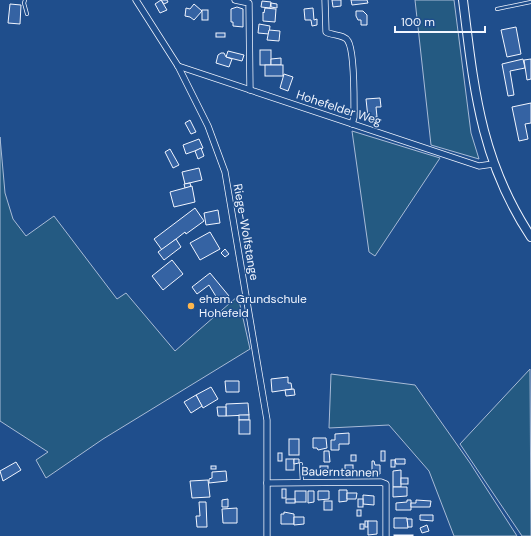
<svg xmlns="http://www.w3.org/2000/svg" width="531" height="536" viewBox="0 0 531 536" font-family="'DM Sans',sans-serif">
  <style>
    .green { fill: #245a82; stroke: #a8bbd7 }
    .building { fill: #3563a3; stroke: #f2f6ff }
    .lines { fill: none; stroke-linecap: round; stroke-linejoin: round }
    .lane-casing { stroke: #f2f6ff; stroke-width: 4 }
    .street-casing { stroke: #f2f6ff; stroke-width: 7 }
    .secondary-casing { stroke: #f2f6ff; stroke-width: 10 }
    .lane { stroke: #1f4e8c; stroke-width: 2.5 }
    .street { stroke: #1f4e8c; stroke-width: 5.5 }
    .secondary { stroke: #1f4e8c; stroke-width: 8 }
    .poi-dot { fill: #ffb74d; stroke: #1f4e8c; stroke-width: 1.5 }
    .labels { text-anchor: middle; stroke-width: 3; stroke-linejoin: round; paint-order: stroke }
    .street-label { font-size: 12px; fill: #f2f6ff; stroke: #1f4e8c }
    .poi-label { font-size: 12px; fill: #f2f6ff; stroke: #1f4e8c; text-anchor: start }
  </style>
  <rect width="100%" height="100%" fill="#1f4e8c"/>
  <!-- green -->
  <g class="green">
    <polygon points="415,0 454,0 471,133 479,159 431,145"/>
    <polygon points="352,131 440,158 375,256 369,252"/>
    <polygon points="0,137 5,193 13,219 26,236 54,216 117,299 126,293 175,351 238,296 250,349 103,439 46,478 36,460 48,452 0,421"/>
    <polygon points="530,369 531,536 522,536 460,444"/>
    <polygon points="331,374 415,385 470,463 517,536 454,536 429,471 389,425 329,428"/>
  </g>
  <!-- building -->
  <g class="building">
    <polygon points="161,0 167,0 168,2 164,4"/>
    <polygon points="161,0 167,10 160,13 155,4"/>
    <polygon points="332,0 341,0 341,6 333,7"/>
    <polygon points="351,0 367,0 368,3 352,5"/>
    <polygon points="262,1 271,2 270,8 261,7"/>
    <polygon points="271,3 277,4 277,8 271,7"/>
    <polygon points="10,4 21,5 20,24 8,23"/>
    <polygon points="194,4 202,11 194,20 190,17 185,16 186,8 190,9"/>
    <polygon points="237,7 243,9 243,27 233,26 233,22 231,22 231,9"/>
    <polygon points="265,8 276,9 275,22 263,21 263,12 264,13"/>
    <polygon points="313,8 314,20 317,19 317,25 312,26 311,20 305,20 304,9"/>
    <rect x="202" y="10" width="6" height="10"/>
    <polygon points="356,11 363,11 367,15 367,25 361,25 361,20 358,20 356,16"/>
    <polygon points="259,24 270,26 269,34 258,33"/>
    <polygon points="516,27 521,54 507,57 501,30"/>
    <polygon points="269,30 280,31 279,41 267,40"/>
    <rect x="216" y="33" width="9" height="4"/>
    <rect x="260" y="50" width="11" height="15"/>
    <polygon points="228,51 244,55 242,61 226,57"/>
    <polygon points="221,53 224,53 226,57 232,59 229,67 216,63 218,55"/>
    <polygon points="281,58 281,65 271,65 271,59"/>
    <polygon points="523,59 525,68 510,71 514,95 508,96 502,64"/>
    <polygon points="531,59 531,79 527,80 524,60"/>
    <rect x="265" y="65" width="18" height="11"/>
    <polygon points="284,74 293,77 288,91 280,88"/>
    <polygon points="380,98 381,107 376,107 377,117 368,118 366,99"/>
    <polygon points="531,103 531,123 525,124 528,139 519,141 512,107"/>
    <polygon points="190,120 196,132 191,134 185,123"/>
    <polygon points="199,139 203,148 186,154 183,145"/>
    <polygon points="201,148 204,156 198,159 195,151"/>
    <polygon points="170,149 179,165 173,168 165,152"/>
    <polygon points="199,168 202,180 185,184 182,172"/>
    <polygon points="190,183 191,187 185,188 184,184"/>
    <polygon points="192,186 195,202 174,207 170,192"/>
    <polygon points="195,208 204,221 186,234 185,232 162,250 154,239"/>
    <polygon points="218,210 220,223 206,225 204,213"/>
    <polygon points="210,232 220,249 200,260 190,243"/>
    <polygon points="176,239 181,247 164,260 158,252"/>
    <polygon points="225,249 229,254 225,257 221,253"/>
    <polygon points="172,260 183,274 163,290 152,276"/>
    <polygon points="210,273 229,296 220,303 209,285 197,294 192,287"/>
    <polygon points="288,377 288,383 291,383 292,389 272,392 271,379"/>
    <polygon points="225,381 239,381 239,392 226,392"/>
    <polygon points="211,387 218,399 203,408 196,395"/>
    <polygon points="294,389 295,395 286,396 285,390"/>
    <polygon points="196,395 202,406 191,413 184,402"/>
    <polygon points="248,403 249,415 226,416 226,404"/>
    <polygon points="217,407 226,407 226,416 218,416"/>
    <rect x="239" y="415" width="10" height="5"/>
    <rect x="239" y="420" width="11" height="14"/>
    <polygon points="349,433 349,444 339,444 339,450 331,450 331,440 335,440 335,434"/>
    <polygon points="313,438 326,438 327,448 318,450 317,448 313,448"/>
    <rect x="289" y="439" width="10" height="16"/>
    <polygon points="324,451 329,451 330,462 324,462"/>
    <rect x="381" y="451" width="4" height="10"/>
    <rect x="278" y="453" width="4" height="8"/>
    <rect x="351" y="455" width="5" height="6"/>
    <rect x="286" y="459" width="8" height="11"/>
    <polygon points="294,459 299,459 299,463 294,464"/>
    <polygon points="395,459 405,459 405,464 396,464"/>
    <rect x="391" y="460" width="4" height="7"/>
    <polygon points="372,461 374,461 375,465 380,465 380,474 372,474"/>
    <polygon points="16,462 21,470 3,481 0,471"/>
    <rect x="345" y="465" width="8" height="10"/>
    <rect x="211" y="466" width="5" height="3"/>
    <rect x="320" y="466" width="8" height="9"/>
    <polygon points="401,470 401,487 393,487 393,471"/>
    <polygon points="226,471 227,481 209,483 209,479 212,478 212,472"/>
    <rect x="401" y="478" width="7" height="6"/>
    <polygon points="208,480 210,497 192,498 190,481"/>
    <polygon points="393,487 407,487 407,496 393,497"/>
    <rect x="282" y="489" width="4" height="9"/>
    <polygon points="339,490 347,490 347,501 339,502"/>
    <rect x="295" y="491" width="11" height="11"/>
    <polygon points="308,491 314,491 314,502 308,503"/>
    <polygon points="318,491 329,491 329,499 318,500"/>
    <polygon points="347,493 357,493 356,499 347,499"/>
    <polygon points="363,495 374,496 374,505 363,504"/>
    <polygon points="228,499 228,507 222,507 222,500"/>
    <rect x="286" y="499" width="9" height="4"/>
    <rect x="358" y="499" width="5" height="8"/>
    <polygon points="407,500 411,500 411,510 396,510 396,503 407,502"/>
    <polygon points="416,500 431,501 430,507 411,507 411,503 416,503"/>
    <rect x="324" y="501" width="8" height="9"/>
    <polygon points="199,502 206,502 207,527 197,527 196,516 200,516"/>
    <polygon points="237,508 237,523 223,523 222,509"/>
    <rect x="357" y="510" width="4" height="6"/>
    <polygon points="284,512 294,514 294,524 281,524 281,514 284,514"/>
    <polygon points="420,515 433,515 433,521 420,520"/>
    <polygon points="294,517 304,517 304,524 294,525"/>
    <polygon points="394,518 407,518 408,528 394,528"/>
    <polygon points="407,519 412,519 412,527 408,527"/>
    <rect x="365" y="521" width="3" height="6"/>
    <polygon points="368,521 377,521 377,534 368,535"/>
    <rect x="360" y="524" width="4" height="5"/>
    <polygon points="427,525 429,531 422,533 420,528"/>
    <rect x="394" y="535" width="19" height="1"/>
  </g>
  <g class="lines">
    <defs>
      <g id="lane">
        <polyline points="25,0 24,3 27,14"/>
        <polyline points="497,9 531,2"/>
        <polyline points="301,464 302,483"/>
      </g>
      <g id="street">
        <polyline points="136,0 178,66 208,126 225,172 267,420 267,536"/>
        <polyline points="235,0 249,3 250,90"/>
        <path d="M325,0L326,32C333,36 344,34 348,41C355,52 354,102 354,117L352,124"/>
        <polyline points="178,66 479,166 493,164"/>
        <polyline points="267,483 381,482 386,484 386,536"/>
      </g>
      <path id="secondary" d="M463,0C474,88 480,160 531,237"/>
    </defs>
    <!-- lane casing -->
    <use href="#lane" class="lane-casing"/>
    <!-- street casing -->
    <use href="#street" class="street-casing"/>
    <!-- secondary casing -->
    <use href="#secondary" class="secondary-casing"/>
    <!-- lane -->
    <use href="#lane" class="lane"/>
    <!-- street -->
    <use href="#street" class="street"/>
    <!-- secondary -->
    <use href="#secondary" class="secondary"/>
  </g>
  <!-- markers -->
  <circle class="poi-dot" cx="191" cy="306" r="4"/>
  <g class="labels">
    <!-- street labels -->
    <g class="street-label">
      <text transform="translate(339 108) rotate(18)" y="4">Hohefelder Weg</text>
      <text transform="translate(246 232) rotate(80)" y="4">Riege-Wolfstange</text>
      <text transform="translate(340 472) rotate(1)" y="4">Bauerntannen</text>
    </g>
    <!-- poi labels -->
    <g class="poi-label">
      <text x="199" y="303">ehem. Grundschule<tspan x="199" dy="14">Hohefeld</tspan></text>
    </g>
  </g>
  <!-- scale -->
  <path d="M395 26v6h90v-6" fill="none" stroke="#f2f6ff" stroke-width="2"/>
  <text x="401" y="26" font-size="12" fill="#f2f6ff" stroke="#1f4e8c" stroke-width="3" paint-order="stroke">100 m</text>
</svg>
